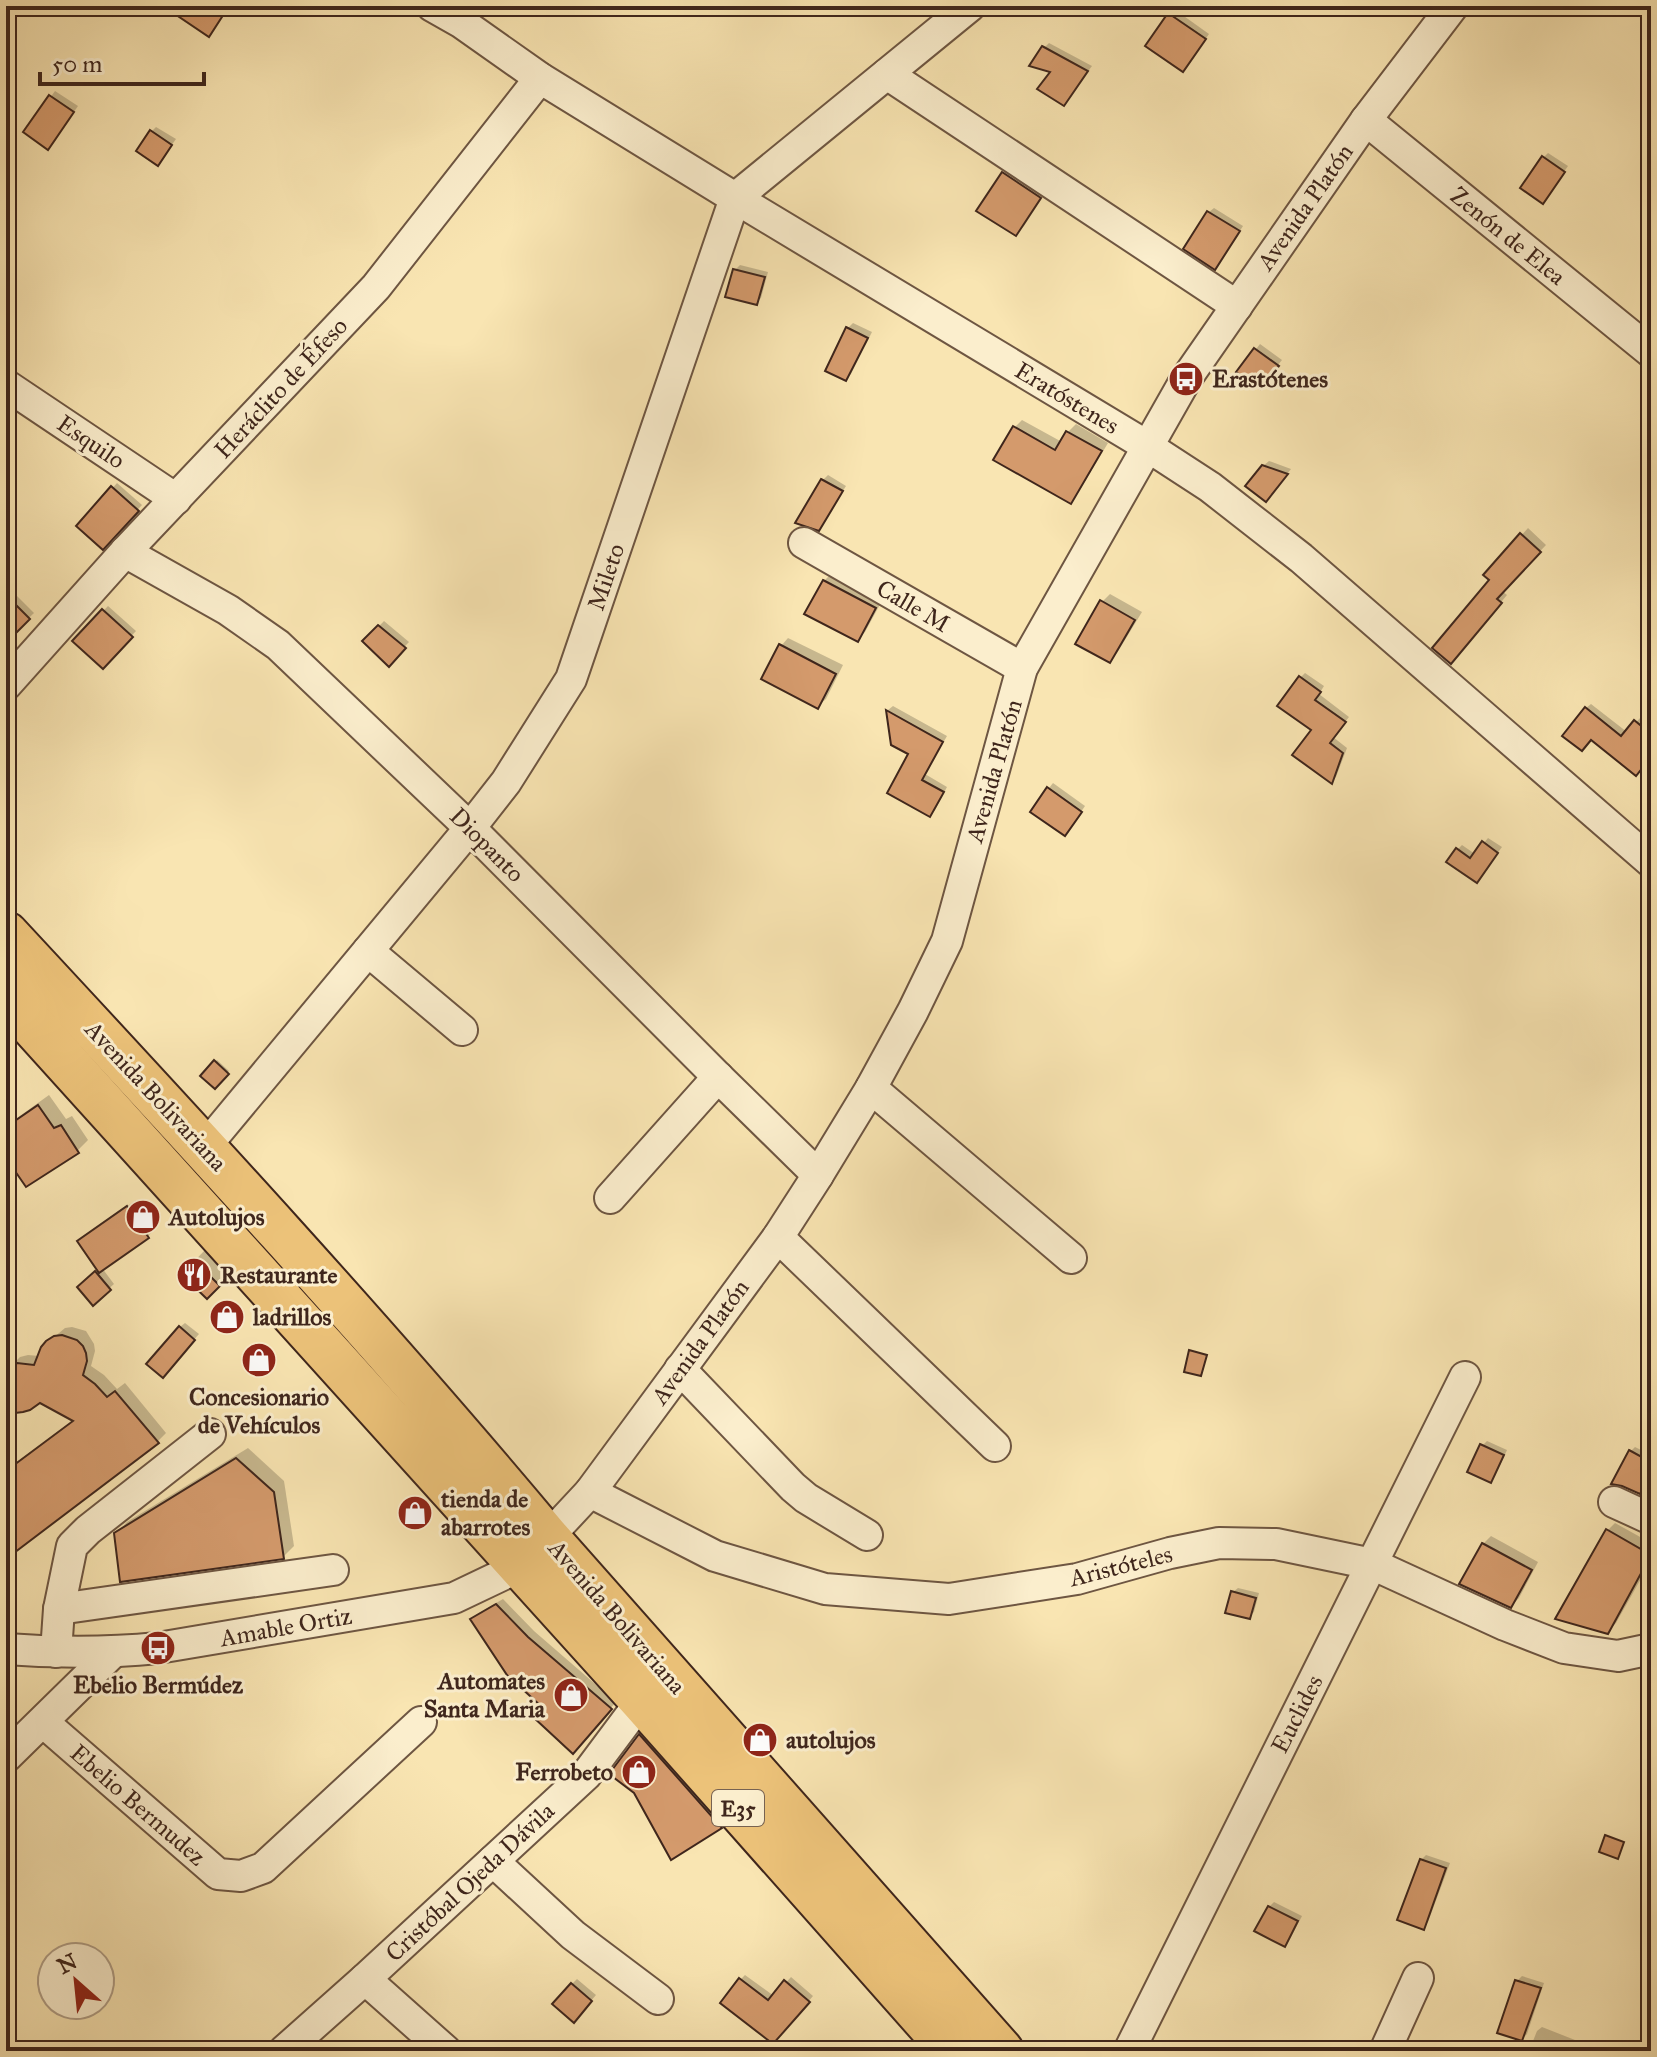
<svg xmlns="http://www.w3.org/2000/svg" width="1657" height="2057" viewBox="0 0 1657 2057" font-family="'IM FELL Great Primer',serif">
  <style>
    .shadow { fill: #0003 }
    .building { fill: #d49a6c; stroke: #3f261c; stroke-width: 2 }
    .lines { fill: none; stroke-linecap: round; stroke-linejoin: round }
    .minor-casing { stroke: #6e5642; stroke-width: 34 }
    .highway-casing { stroke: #3f261c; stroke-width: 48 }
    .minor { stroke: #fbeecd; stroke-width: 30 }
    .highway { stroke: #ecc279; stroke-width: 44 }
    .labels { text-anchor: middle; stroke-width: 6; stroke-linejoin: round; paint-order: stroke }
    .shield { fill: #fbeecd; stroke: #776251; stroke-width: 2 }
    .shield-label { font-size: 22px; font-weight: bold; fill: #3f261c }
    .street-label { font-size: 24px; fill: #3f261c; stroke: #fbeecd }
    .poi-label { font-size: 24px; font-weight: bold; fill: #3f261c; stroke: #fbeecd; text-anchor: start }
  </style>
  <rect width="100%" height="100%" fill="#f9e5b2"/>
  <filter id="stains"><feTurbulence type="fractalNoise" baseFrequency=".0025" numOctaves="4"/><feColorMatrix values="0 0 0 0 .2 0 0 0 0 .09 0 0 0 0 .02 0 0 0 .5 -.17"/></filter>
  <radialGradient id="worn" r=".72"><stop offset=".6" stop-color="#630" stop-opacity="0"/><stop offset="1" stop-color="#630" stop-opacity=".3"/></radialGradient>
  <!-- shadow -->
  <g class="shadow">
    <polygon points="1174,9 1209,34 1188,65 1170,14"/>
    <polygon points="1049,43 1092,66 1068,98 1044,48"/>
    <polygon points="55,91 78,106 53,142 26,132"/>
    <polygon points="156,127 176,139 158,164 151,132"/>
    <polygon points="1548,153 1568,166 1547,196 1543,158"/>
    <polygon points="1011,165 1048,189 1024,226 1016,234 1003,173"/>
    <polygon points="1214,208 1243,226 1220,262 1209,212"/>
    <polygon points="740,265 768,272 761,298 756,303 735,270"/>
    <polygon points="853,323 872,332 851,374 846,379 848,328"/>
    <polygon points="1260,344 1282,360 1265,381 1239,371"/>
    <polygon points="1022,420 1062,442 1068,432 1076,424 1108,443 1078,493 1070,501 1014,428"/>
    <polygon points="1269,461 1291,469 1271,495 1263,466"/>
    <polygon points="828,475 846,486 823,523 823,480"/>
    <polygon points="117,483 142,505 103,547 79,526"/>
    <polygon points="1528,528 1546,545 1502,591 1507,595 1457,655 1492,580 1486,575"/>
    <polygon points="832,573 883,599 865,632 857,640 824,581"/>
    <polygon points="13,592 34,613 6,640 6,598"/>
    <polygon points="1110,594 1142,612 1117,653 1110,661 1102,602"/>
    <polygon points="108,606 136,631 103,666 75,641"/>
    <polygon points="384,621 409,642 388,664 365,641"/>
    <polygon points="788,638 843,665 826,699 818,706 781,646"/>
    <polygon points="1305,673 1324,686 1319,694 1349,717 1333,737 1347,748 1336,777 1331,781 1313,729 1301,677"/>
    <polygon points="1591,704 1627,732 1641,717 1651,725 1651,756 1641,768 1586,708"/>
    <polygon points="893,706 947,736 925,774 947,787 935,810 930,815 910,754 893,744 888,710"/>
    <polygon points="1053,783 1085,806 1070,828 1049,788"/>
    <polygon points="1488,838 1502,847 1477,881 1457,850 1462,845 1475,854"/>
    <polygon points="217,1060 229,1071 215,1087 202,1076"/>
    <polygon points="49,1095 66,1119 72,1116 88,1140 77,1151 6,1155 6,1126"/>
    <polygon points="136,1200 156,1228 148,1236 102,1268 114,1284 93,1303 80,1287 99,1270 88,1234"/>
    <polygon points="205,1250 229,1274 207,1296 183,1273"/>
    <polygon points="185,1323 199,1334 167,1371 180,1327"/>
    <polygon points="72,1327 86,1331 94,1344 95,1351 91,1366 104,1375 117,1389 125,1383 166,1433 157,1442 6,1549 6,1470 75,1420 40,1400 6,1406 6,1371 20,1357 28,1355 39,1356 53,1338 65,1328"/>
    <polygon points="1487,1441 1507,1450 1495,1476 1490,1481 1482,1446"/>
    <polygon points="1635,1447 1651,1455 1651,1475 1640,1492 1630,1452"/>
    <polygon points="248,1448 284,1481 294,1546 283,1557 116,1534 127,1522"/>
    <polygon points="1615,1523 1651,1543 1651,1561 1616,1623 1607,1632 1607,1531"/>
    <polygon points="1491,1536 1538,1562 1519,1598 1511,1606 1483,1544"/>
    <polygon points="1238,1588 1259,1593 1254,1612 1249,1617 1233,1592"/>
    <polygon points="503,1599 534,1631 616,1702 579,1745 544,1707 473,1619 479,1613"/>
    <polygon points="646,1730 726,1820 720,1826 672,1858 636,1792 612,1774"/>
    <polygon points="1426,1855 1450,1863 1428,1922 1423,1927 1421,1860"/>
    <polygon points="1274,1902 1302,1916 1290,1939 1285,1944 1269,1907"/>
    <polygon points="745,1975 774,1996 791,1977 813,1996 778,2037 740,1980"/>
    <polygon points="1522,1976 1544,1983 1527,2034 1522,2039 1517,1981"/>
    <polygon points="577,1979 596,1995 579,2015 572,1984"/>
    <polygon points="1542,2027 1575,2040 1571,2051 1529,2051 1537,2031"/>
  </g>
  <!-- building -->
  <g class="building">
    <polygon points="163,6 229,6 209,37"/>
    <polygon points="1168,13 1206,39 1183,72 1145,46"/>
    <polygon points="1042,46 1088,71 1064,106 1037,89 1050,72 1029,66"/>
    <polygon points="49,95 74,112 48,150 23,132"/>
    <polygon points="150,130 172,145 158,166 136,151"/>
    <polygon points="1542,156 1565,172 1543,204 1520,188"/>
    <polygon points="1002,172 1041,198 1016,236 976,211"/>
    <polygon points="1207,211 1240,231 1215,270 1183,249"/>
    <polygon points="733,269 765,277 757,305 725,297"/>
    <polygon points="846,327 868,338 846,381 825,371"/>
    <polygon points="1254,348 1279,366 1260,389 1236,372"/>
    <polygon points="1013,426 1055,450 1066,431 1102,451 1071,504 993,460"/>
    <polygon points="1262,465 1288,474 1266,502 1245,486"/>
    <polygon points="821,479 843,491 819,531 795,523"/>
    <polygon points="111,486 139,511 103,550 76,526"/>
    <polygon points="1520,533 1541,552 1497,599 1502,603 1451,664 1432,648 1489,580 1483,575"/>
    <polygon points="823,580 876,608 858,642 804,614"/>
    <polygon points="6,595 30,619 6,643"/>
    <polygon points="1100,600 1135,620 1110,663 1075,644"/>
    <polygon points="102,609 133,637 103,669 72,641"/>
    <polygon points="378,625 406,648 389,667 362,641"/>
    <polygon points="779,644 836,674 818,709 761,679"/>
    <polygon points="1299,676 1321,692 1315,700 1346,722 1330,743 1343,753 1332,784 1292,755 1311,730 1277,706"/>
    <polygon points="1585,707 1621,736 1634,720 1651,734 1651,757 1636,776 1591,740 1582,751 1562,736"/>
    <polygon points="886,710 943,742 922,780 944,792 930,817 887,793 908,754 891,745"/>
    <polygon points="1047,787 1082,812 1065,836 1030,812"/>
    <polygon points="1482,841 1498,853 1477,883 1446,862 1456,848 1470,858"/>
    <polygon points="214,1060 229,1074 215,1089 200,1076"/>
    <polygon points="38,1105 54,1128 61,1125 79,1153 26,1187 6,1158 6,1127"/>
    <polygon points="127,1206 149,1238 99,1273 77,1241"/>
    <polygon points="193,1259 220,1286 207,1299 180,1273"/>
    <polygon points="95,1271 111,1290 93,1306 77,1287"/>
    <polygon points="179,1326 195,1340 163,1378 146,1364"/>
    <polygon points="62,1335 77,1340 83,1346 86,1353 87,1361 83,1375 95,1384 107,1397 115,1391 159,1443 6,1559 6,1471 73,1421 40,1403 30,1410 23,1412 15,1413 6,1409 6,1366 17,1363 34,1365 41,1347 46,1341 54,1336"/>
    <polygon points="1189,1350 1207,1355 1201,1376 1184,1372"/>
    <polygon points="1480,1444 1504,1455 1491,1483 1467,1472"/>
    <polygon points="1629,1450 1651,1462 1651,1474 1640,1494 1622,1486 1611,1484"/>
    <polygon points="236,1458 274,1492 284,1559 120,1582 114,1533"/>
    <polygon points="1606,1529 1651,1555 1608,1634 1555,1619"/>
    <polygon points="1482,1543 1532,1570 1511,1608 1459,1584"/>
    <polygon points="1231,1591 1256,1598 1250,1619 1225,1613"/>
    <polygon points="496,1604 528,1637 612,1709 573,1754 532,1716 542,1707 507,1675 470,1619"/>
    <polygon points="639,1734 722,1828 671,1860 634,1793 609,1774"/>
    <polygon points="1605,1835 1624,1842 1618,1859 1599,1852"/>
    <polygon points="1420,1859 1446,1868 1424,1930 1397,1920"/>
    <polygon points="1268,1906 1298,1921 1285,1947 1254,1931"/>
    <polygon points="739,1978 768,2000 784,1980 810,2002 773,2044 720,2003"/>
    <polygon points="1515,1980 1541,1988 1522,2041 1497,2033"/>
    <polygon points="571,1983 592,2001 574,2023 552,2004"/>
  </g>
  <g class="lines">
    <defs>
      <g id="minor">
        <polyline points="432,6 462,23 540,78 735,198 1147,446 1210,487 1301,558 1651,862"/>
        <polyline points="887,74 1237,306"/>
        <polyline points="1366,120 1651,352"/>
        <polyline points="6,385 176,499"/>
        <polyline points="804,543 1022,668"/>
        <polyline points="125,552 228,610 278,645 470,828 718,1077 818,1175"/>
        <polyline points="6,685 125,552 376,287 540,78"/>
        <polyline points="368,951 462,1030"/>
        <polyline points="871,1088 1071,1258"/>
        <polyline points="205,1147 470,828 506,782 571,679 735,198 970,6"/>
        <polyline points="610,1198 718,1077"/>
        <polyline points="778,1237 995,1446"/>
        <polyline points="680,1369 793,1487 806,1498 867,1535"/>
        <polyline points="590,1492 715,1556 825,1589 949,1599 1077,1579 1170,1553 1219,1543 1276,1544 1372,1564 1505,1625 1564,1648 1618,1656 1651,1649"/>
        <polyline points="1614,1502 1651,1519"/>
        <polyline points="59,1609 333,1570"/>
        <path d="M6,1649C57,1653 107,1653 158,1648L454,1598L521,1566L590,1492L778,1237L818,1175L871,1088L913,1011L947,941L1022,668L1186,379L1366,120L1453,6"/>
        <polyline points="56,1652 59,1609 72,1546 88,1530 210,1434"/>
        <polyline points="43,1722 218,1874 241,1876 263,1868 421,1722"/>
        <polyline points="6,1757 112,1653"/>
        <polyline points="493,1861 573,1935 658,1999"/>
        <polyline points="365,1979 446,2051"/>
        <polyline points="284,2051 365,1979 586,1775 642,1700"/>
        <polyline points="1129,2051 1465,1377"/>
        <polyline points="1385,2051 1418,1978"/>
      </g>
      <g id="highway">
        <path d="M6,934C190,1132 374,1331 547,1538L1001,2051"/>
        <polyline points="6,996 642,1700 953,2051"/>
      </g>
    </defs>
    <!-- minor casing -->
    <use href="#minor" class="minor-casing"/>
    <!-- highway casing -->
    <use href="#highway" class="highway-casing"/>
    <!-- minor -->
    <use href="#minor" class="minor"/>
    <!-- highway -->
    <use href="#highway" class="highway"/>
  </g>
  <!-- icons -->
  <defs>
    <symbol id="bus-disc" viewBox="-11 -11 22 22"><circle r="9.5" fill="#8f2418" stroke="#fbeecd"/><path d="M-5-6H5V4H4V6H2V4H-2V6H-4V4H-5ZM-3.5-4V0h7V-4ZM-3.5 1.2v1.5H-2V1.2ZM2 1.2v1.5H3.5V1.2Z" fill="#fff"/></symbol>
    <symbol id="shop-disc" viewBox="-11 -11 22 22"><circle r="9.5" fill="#8f2418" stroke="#fbeecd"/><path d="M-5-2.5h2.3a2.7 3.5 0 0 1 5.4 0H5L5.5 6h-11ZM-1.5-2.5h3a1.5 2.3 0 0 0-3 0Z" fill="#fff"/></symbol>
    <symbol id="restaurant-disc" viewBox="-11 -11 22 22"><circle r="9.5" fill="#8f2418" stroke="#fbeecd"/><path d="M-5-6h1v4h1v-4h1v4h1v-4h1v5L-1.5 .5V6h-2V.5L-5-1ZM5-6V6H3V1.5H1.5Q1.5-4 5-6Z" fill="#fff"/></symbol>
  </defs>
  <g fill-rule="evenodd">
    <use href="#bus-disc" x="1166" y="359" width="40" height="40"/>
    <use href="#shop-disc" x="123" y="1197" width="40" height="40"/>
    <use href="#restaurant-disc" x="174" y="1255" width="40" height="40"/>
    <use href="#shop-disc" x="207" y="1297" width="40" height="40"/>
    <use href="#shop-disc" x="239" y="1340" width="40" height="40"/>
    <use href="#shop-disc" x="395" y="1493" width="40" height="40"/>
    <use href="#bus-disc" x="138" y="1628" width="40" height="40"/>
    <use href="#shop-disc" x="551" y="1675" width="40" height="40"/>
    <use href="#shop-disc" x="740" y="1720" width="40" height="40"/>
    <use href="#shop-disc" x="619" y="1752" width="40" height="40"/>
  </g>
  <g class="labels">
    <!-- shield labels -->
    <rect class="shield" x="712" y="1790" width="52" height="36" rx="6"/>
    <g class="shield-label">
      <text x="738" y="1816">E35</text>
    </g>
    <!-- street labels -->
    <g class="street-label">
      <text transform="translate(1305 207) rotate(-55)" y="8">Avenida Platón</text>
      <text transform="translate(1508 236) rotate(39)" y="8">Zenón de Elea</text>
      <text transform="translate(281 388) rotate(-47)" y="8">Heráclito de Éfeso</text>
      <text transform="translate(1067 398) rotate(31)" y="8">Eratóstenes</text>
      <text transform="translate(91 442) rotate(34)" y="8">Esquilo</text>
      <text transform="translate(606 577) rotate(-71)" y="8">Mileto</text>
      <text transform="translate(913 606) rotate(30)" y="8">Calle M</text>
      <text transform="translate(994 771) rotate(-74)" y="8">Avenida Platón</text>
      <text transform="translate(487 845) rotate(45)" y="8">Diopanto</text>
      <text transform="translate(156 1096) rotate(47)" y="8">Avenida Bolivariana</text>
      <text transform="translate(700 1342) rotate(-54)" y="8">Avenida Platón</text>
      <text transform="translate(1121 1566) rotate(-14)" y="8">Aristóteles</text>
      <text transform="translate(617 1617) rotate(49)" y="8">Avenida Bolivariana</text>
      <text transform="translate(286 1627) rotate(-10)" y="8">Amable Ortiz</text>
      <text transform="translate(1297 1714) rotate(-63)" y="8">Euclides</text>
      <text transform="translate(138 1805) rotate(41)" y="8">Ebelio Bermudez</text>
      <text transform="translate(470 1882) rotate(-43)" y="8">Cristóbal Ojeda Dávila</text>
    </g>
    <!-- poi labels -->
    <g class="poi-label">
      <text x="1212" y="387">Erastótenes</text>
      <text x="169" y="1225">Autolujos</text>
      <text x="220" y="1283">Restaurante</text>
      <text x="253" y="1325">ladrillos</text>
      <text x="259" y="1405" text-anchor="middle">Concesionario<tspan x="259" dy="28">de Vehículos</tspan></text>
      <text x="441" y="1507">tienda de<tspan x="441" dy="28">abarrotes</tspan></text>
      <text x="545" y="1689" text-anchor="end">Automates<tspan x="545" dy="28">Santa Maria</tspan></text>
      <text x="158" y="1693" text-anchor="middle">Ebelio Bermúdez</text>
      <text x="786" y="1748">autolujos</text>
      <text x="613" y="1780" text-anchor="end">Ferrobeto</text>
    </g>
  </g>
  <!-- margin -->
  <rect width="1657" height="2057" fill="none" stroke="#f9e5b2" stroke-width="32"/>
  <rect x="8" y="8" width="1641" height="2041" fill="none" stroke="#3f261c" stroke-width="4"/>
  <rect x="16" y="16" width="1625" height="2025" fill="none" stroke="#3f261c" stroke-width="2"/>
  <!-- north arrow -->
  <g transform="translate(76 1981) rotate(333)"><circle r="38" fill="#fbeecd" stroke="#b09e86" stroke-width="2"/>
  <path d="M0-6L14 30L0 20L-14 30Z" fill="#8f2418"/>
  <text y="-12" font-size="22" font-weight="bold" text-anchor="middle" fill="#3f261c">N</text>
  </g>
  <!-- scale -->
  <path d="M40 72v12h164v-12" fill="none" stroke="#3f261c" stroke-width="4"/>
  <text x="52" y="72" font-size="24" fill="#3f261c" stroke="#fbeecd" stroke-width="6" paint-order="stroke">50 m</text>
  <rect width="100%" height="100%" filter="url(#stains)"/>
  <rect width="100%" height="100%" fill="url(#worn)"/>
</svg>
